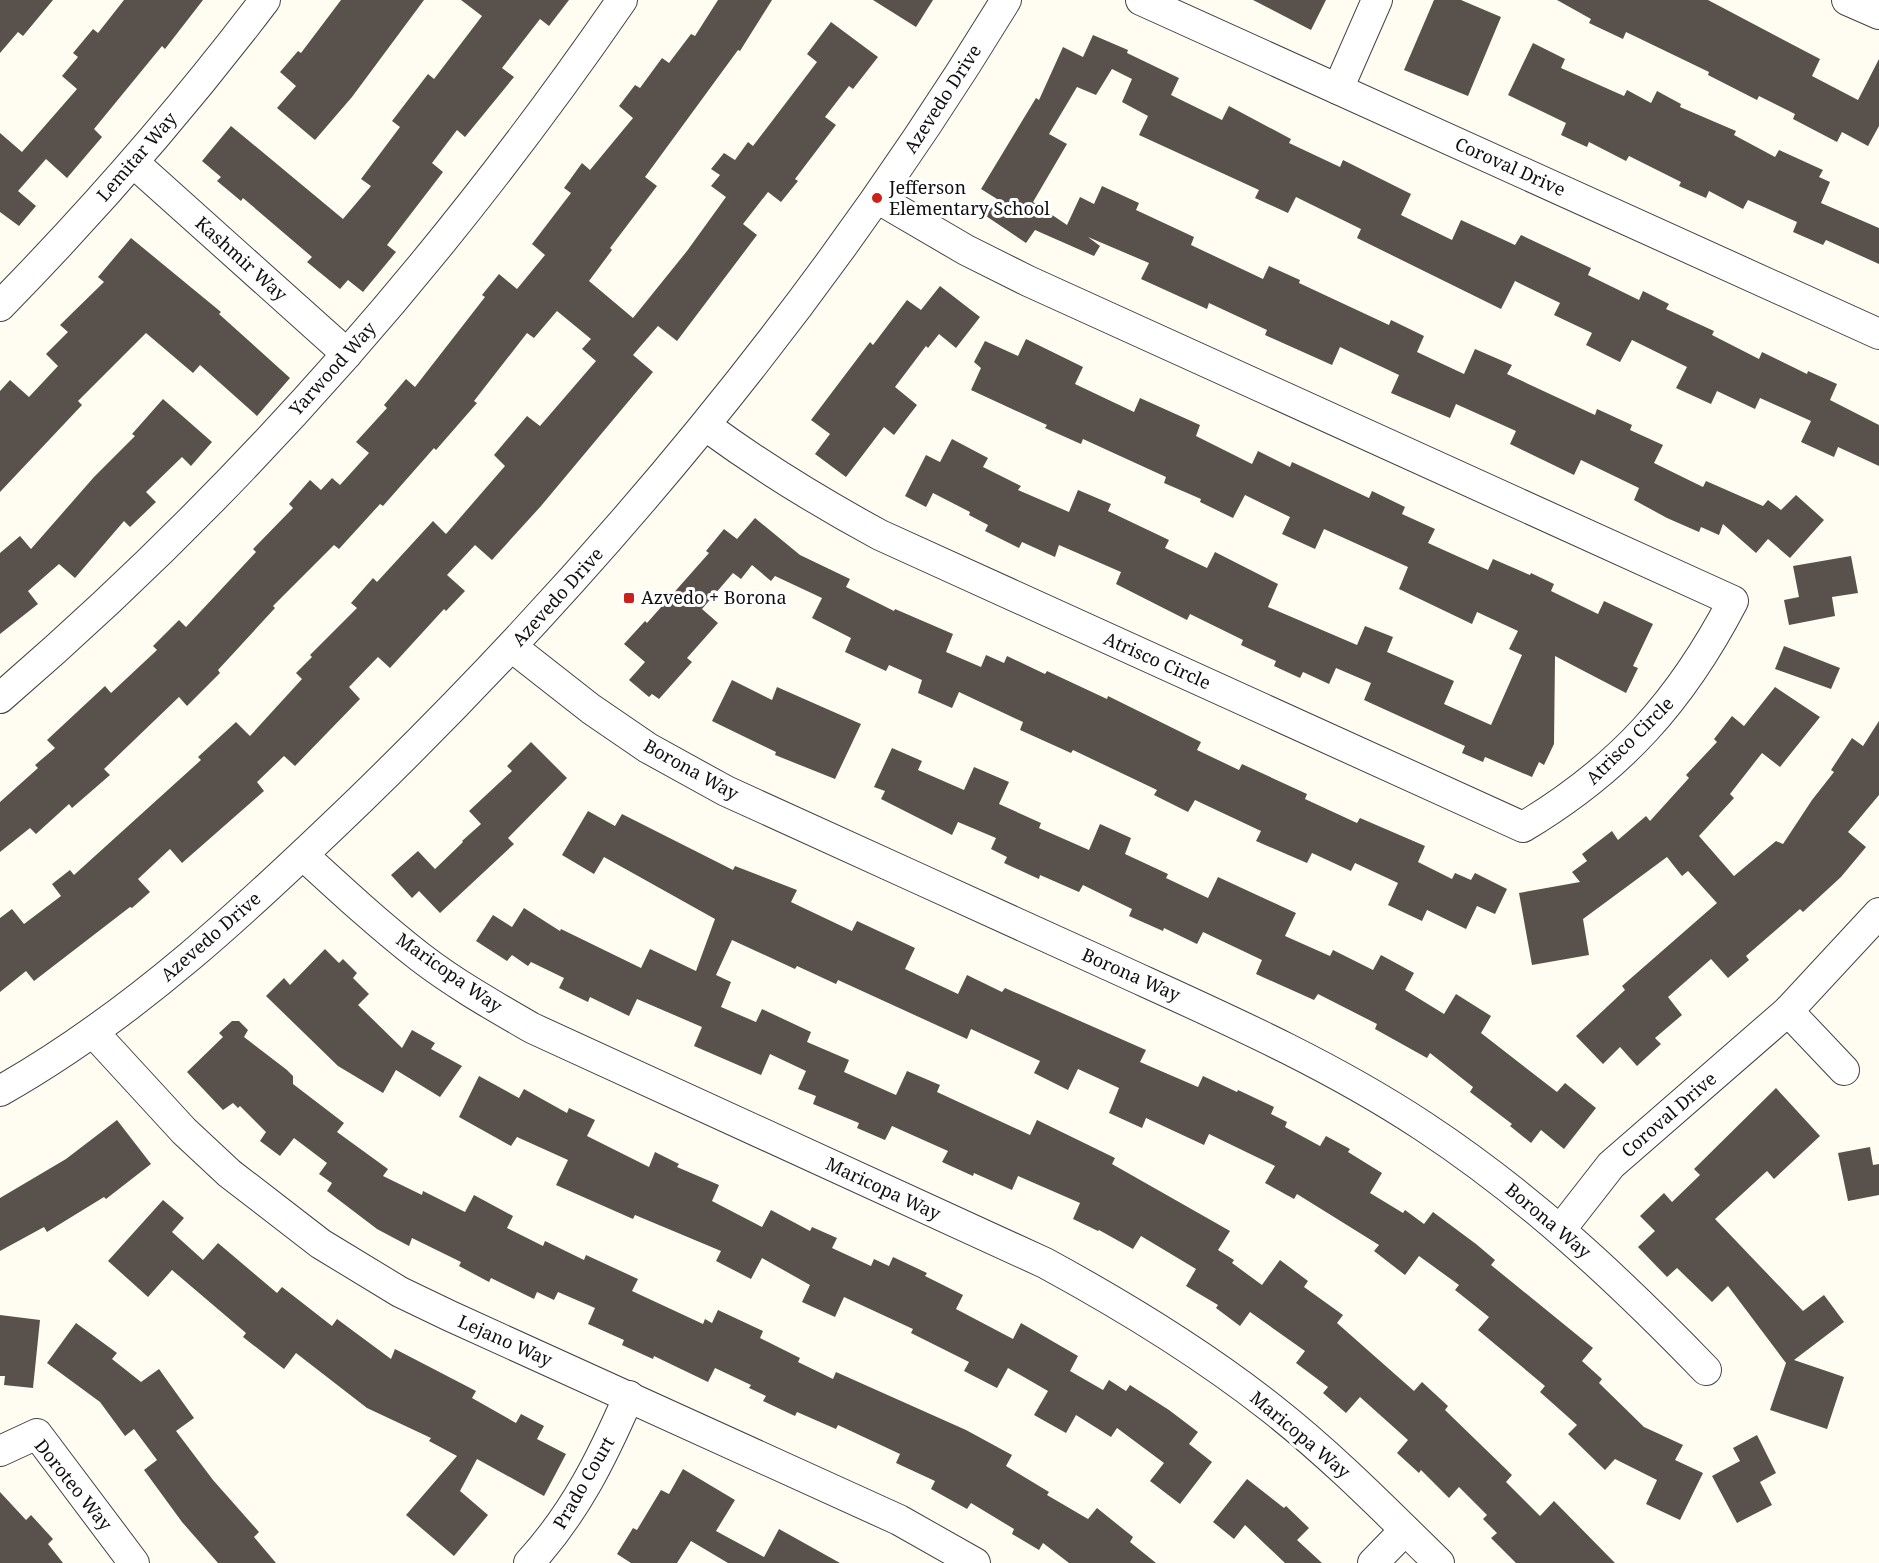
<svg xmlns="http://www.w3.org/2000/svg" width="1879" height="1563" viewBox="0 0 1879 1563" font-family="'Noto Serif',serif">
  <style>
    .building { fill: #59514b }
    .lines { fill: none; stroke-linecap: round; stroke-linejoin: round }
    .minor-casing { stroke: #424242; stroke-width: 32 }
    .minor { stroke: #fff; stroke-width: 30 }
    .poi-dot { fill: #cc201b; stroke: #fff; stroke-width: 2 }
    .labels { text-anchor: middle; stroke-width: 6; stroke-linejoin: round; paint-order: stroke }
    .street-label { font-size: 18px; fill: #0f0f0f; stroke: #fff }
    .poi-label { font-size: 18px; fill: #0f0f0f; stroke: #fff; text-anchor: start }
  </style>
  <rect width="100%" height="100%" fill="#fffdf2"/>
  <!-- building -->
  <g class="building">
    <polygon points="0,0 53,0 23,36 18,32 0,53"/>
    <polygon points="124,0 203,0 165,49 162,46 94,129 102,137 67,178 46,159 18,191 36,206 19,226 0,212 0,133 22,152 77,89 62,76 78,57 73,53 93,29 98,33"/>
    <polygon points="341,0 424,0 352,97 315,140 277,108 296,86 280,72 298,51 301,53"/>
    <polygon points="461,0 569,0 549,26 540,19 502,68 514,77 465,137 457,130 432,163 443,172 387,245 396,252 363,292 348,280 340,289 307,262 312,257 243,198 241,201 217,181 221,177 202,161 231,126 343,219 371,186 361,179 400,127 392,121 428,74 434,79 482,16"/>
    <polygon points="718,0 772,0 740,51 738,50 645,177 657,186 610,248 612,250 589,281 633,318 687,251 726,197 711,186 720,175 711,169 724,153 735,160 748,142 753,146 817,62 807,54 831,22 878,57 853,89 849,86 825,117 836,125 795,179 798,181 781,202 768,192 743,224 757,235 677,341 658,326 633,355 653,372 541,506 492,560 475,545 447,575 465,591 446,611 444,609 390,668 378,657 349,687 360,699 295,766 284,756 257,782 264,791 182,863 170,849 138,879 150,892 132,908 130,907 34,981 26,971 0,992 0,918 12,909 24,924 61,896 52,884 70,870 74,875 201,760 198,757 236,722 250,736 302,679 296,673 312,657 310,655 357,608 351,603 373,578 377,582 433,521 446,534 505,466 494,455 527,416 540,426 596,361 582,349 591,339 557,311 534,338 527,333 474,401 477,403 436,450 434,448 383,506 380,504 339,549 334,545 273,606 275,608 218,670 220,673 187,706 179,697 104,769 110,775 72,808 69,804 36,834 30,828 0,852 0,802 38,768 35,765 55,748 47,740 105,686 111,693 157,650 153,646 179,620 186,627 256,552 253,549 293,508 289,504 310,480 321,490 332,478 340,485 369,453 356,442 387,408 384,405 406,379 415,387 485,297 482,295 499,274 517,289 545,255 532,244 571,193 564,188 582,163 590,170 633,118 619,106 635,85 640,88 662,58 669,63 691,34 695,36"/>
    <polygon points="873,0 933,0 916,27"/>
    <polygon points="1253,0 1326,0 1311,30"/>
    <polygon points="1434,0 1461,0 1501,17 1468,96 1404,70"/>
    <polygon points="1557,0 1708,0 1820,59 1812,76 1858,100 1879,59 1879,126 1868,146 1842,132 1837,142 1793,119 1795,114 1759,96 1757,100 1708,75 1709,72 1626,32 1623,39 1589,23 1591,19"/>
    <polygon points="1093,35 1128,50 1127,53 1179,78 1171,95 1222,120 1229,106 1291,139 1289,143 1340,167 1343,160 1411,194 1401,215 1452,240 1461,220 1515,245 1521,235 1591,268 1588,275 1639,300 1643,291 1669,304 1666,309 1714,331 1712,335 1759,359 1762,352 1807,374 1808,371 1837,384 1830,400 1879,425 1879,466 1838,447 1834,457 1801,442 1811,421 1760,398 1755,409 1717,391 1711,404 1676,388 1687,367 1632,340 1620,362 1586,345 1592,333 1554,315 1560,303 1515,281 1501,309 1357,238 1361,229 1296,197 1288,213 1255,198 1259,190 1139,135 1148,116 1122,102 1132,79 1112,69 1096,95 1077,87 1049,134 1067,144 1033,202 1067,225 1080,197 1094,204 1102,186 1139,203 1136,210 1194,237 1191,245 1263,279 1269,266 1300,280 1299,283 1389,325 1391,320 1424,336 1417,352 1464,374 1475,349 1512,365 1507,374 1595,415 1597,409 1632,425 1630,430 1663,445 1654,463 1703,487 1706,481 1763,506 1768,500 1781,510 1796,495 1824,520 1790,558 1768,539 1756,553 1723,524 1719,535 1701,527 1699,532 1667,518 1634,500 1639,488 1581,460 1574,475 1510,444 1516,431 1456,404 1450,418 1391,393 1399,375 1340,347 1332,365 1265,335 1267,330 1209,303 1207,309 1141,279 1149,263 1088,237 1100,246 1094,256 1035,230 1026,243 986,216 997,199 981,189 1036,98 1039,100 1063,47 1083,57"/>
    <polygon points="1533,43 1565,59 1561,68 1624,96 1627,90 1651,103 1657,91 1681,104 1680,107 1736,131 1734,135 1775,157 1779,150 1823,170 1819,177 1830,182 1821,203 1879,228 1879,264 1826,240 1823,245 1793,232 1797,222 1748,200 1743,209 1709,191 1706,198 1679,186 1681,182 1629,156 1626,161 1589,142 1587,147 1561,135 1566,123 1508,95"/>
    <polygon points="131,238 221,312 219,314 290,378 257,416 200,365 193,373 146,333 78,401 82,405 0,492 0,391 10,380 29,397 58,366 46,354 68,332 60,325 104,282 98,277"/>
    <polygon points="940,286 980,317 956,348 939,334 928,348 926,346 895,387 917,405 894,435 884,427 846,477 815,454 830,434 811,420 870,342 873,345 907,300 921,310"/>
    <polygon points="1026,339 1083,367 1075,384 1134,412 1140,398 1200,425 1196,436 1252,464 1258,451 1290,467 1292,462 1369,498 1372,491 1405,507 1402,514 1435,529 1428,543 1488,570 1493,559 1530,575 1531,573 1554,584 1551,591 1598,614 1604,601 1653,624 1633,666 1638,668 1626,693 1555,656 1554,744 1544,765 1539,762 1532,777 1485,757 1483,762 1462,753 1465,746 1364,700 1371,683 1336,668 1329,684 1303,672 1300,678 1274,666 1276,661 1241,645 1243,640 1190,614 1187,620 1116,584 1121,572 1059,545 1055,557 1022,542 1019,548 985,531 988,525 969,515 970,512 933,493 926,507 905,496 926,455 940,462 952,439 988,458 983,467 1021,486 1018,490 1069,512 1078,490 1111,504 1108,511 1169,540 1165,548 1207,568 1215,552 1278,584 1268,607 1357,645 1365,626 1393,637 1387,652 1454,681 1444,704 1491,725 1522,655 1509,649 1518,631 1477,612 1472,624 1399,589 1408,567 1324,529 1315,549 1282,534 1290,517 1245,495 1233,518 1200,502 1201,499 1164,483 1166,477 1083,439 1081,444 1045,428 1047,425 971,390 981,368 974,362 985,341 1018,356"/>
    <polygon points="163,399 212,442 191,466 182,457 146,492 156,502 130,527 124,521 75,578 59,564 28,591 38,604 0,634 0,553 20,536 31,549 94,477 135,436 132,434"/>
    <polygon points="755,518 800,555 850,579 846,587 894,611 895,609 953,634 946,652 981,667 986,655 1004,663 1007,656 1045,674 1047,671 1107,699 1108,696 1201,742 1197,750 1239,770 1242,764 1307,794 1305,799 1357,823 1360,818 1425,846 1418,862 1452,879 1455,873 1471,880 1475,873 1507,889 1495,914 1477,906 1466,929 1427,910 1422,921 1388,905 1398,883 1355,863 1351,871 1312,853 1307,863 1256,841 1261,831 1195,800 1188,812 1154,795 1157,790 1073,750 1071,753 1020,730 1023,722 959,692 952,708 918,693 922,680 889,665 886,671 845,652 851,638 812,618 822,598 775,576 771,581 752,565 741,579 733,573 702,609 718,623 687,658 692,662 659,699 652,694 649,697 629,680 645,662 624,644 645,621 647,623 709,553 706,551 724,529 737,539"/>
    <polygon points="1851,556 1858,593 1832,597 1835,616 1789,625 1784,600 1799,597 1793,566"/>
    <polygon points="1784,646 1840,668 1831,689 1775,669"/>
    <polygon points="732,680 772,700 777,687 861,724 835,779 775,755 776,752 712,721"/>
    <polygon points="1775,687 1820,717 1780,767 1762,753 1730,794 1734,798 1699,836 1734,876 1776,841 1783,844 1812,800 1834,772 1831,770 1852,738 1863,746 1879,721 1879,795 1848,832 1866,847 1841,877 1803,912 1800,909 1746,956 1749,960 1728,978 1711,959 1668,997 1682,1015 1655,1038 1661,1044 1637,1066 1620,1047 1603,1064 1576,1036 1625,990 1622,986 1717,903 1688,871 1682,876 1667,857 1583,919 1589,955 1532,965 1519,893 1580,882 1572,872 1587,861 1582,854 1612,831 1618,840 1646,816 1650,821 1689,778 1686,775 1717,742 1714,739 1732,716 1744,726"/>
    <polygon points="531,742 567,778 508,838 514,844 440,913 419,891 412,898 391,875 418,851 435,869 463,842 462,841 481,824 469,811 512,771 507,766"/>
    <polygon points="892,748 922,761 918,770 964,790 974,767 1009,782 999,804 1041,823 1039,828 1089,850 1100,824 1131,838 1125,854 1168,874 1166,878 1208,898 1218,877 1296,913 1285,936 1330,956 1333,950 1373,970 1381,955 1414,973 1405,990 1444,1014 1456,994 1491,1016 1481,1033 1557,1092 1565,1083 1596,1108 1564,1149 1541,1130 1531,1143 1510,1126 1512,1124 1470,1092 1473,1087 1430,1053 1427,1058 1375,1029 1377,1024 1318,994 1314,1000 1256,974 1262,960 1203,932 1197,944 1164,928 1163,931 1129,916 1132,909 1083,885 1079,892 1040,875 1039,879 1004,863 1007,857 991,849 996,838 958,822 952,835 881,799 885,791 874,787"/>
    <polygon points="588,811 615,826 622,814 733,870 735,866 797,890 791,902 852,931 857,921 915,948 905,969 958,994 967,975 1002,992 1005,988 1146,1050 1140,1062 1198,1087 1203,1076 1237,1092 1238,1090 1274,1107 1271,1114 1287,1122 1285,1127 1320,1146 1326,1136 1350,1149 1348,1152 1382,1173 1370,1193 1403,1213 1405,1210 1424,1224 1433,1212 1476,1244 1495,1260 1491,1265 1593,1348 1582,1361 1602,1379 1599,1383 1644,1427 1683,1445 1675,1460 1703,1473 1680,1520 1646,1504 1657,1480 1615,1459 1605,1470 1568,1434 1577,1425 1540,1392 1545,1386 1478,1330 1489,1317 1455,1290 1459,1285 1419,1256 1405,1275 1374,1251 1379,1245 1297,1194 1294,1199 1265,1183 1275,1166 1209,1134 1204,1145 1146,1118 1142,1128 1109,1113 1119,1088 1078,1069 1068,1090 1034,1073 1040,1061 971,1029 967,1039 838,980 836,984 797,966 795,969 732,940 716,975 731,982 721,1007 756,1022 762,1009 811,1032 807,1042 849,1060 844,1072 896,1095 907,1071 940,1085 937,1092 1030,1135 1037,1120 1115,1158 1112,1164 1230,1231 1218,1250 1234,1260 1232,1263 1262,1285 1280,1260 1308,1281 1304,1287 1343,1315 1337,1323 1414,1391 1422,1382 1448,1406 1445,1410 1512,1475 1506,1482 1540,1516 1554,1501 1615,1563 1516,1563 1491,1538 1497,1533 1483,1519 1487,1515 1459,1487 1449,1498 1421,1470 1419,1473 1397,1453 1408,1440 1360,1397 1346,1413 1323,1393 1328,1387 1296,1363 1305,1351 1250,1312 1240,1326 1216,1308 1218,1305 1186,1286 1196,1269 1141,1236 1133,1249 1099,1230 1098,1231 1073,1219 1080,1203 1018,1176 1012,1190 974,1173 973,1176 942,1162 948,1151 892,1126 885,1140 857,1128 859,1123 813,1104 816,1096 798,1089 806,1071 770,1054 761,1075 694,1046 702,1027 637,999 629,1016 590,997 588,1002 559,988 564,978 531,962 528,966 512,955 507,961 476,941 493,915 512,927 524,908 560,931 561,929 641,968 650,949 696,971 715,919 604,857 594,874 562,855"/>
    <polygon points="325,949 339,963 343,959 357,973 353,978 369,994 358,1005 402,1048 412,1030 435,1043 431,1049 462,1066 440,1097 396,1070 383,1093 338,1066 266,996 284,978 290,985"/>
    <polygon points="232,1021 239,1021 248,1030 244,1037 287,1070 293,1076 293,1084 344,1123 337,1132 388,1169 383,1176 422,1195 423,1191 465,1212 474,1195 513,1216 507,1228 543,1246 545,1241 584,1260 586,1255 638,1279 632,1291 703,1324 705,1319 712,1323 718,1310 763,1331 760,1338 800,1358 798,1362 833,1379 836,1372 966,1430 1012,1455 1006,1466 1049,1492 1047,1495 1088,1519 1097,1508 1133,1537 1130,1542 1156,1563 1069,1563 1043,1543 1039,1550 1012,1534 1014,1529 971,1503 967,1509 931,1489 935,1481 896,1463 900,1454 838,1425 836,1429 797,1412 795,1416 763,1401 766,1396 749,1388 751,1385 715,1368 708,1382 654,1356 653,1359 622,1345 624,1340 588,1324 595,1308 558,1292 554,1300 537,1292 534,1299 491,1278 489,1282 459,1266 461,1262 412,1238 409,1246 377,1229 327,1191 332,1183 319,1174 327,1163 294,1138 280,1156 260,1141 266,1132 240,1106 238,1108 233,1103 223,1110 187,1072 223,1037 219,1033"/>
    <polygon points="479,1076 519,1098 524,1089 567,1113 569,1108 595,1120 587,1136 649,1167 655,1152 679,1164 677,1167 719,1185 712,1201 762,1227 771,1210 810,1231 812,1227 837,1238 832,1248 871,1266 874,1259 889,1266 893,1257 927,1273 925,1276 963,1295 956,1309 1013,1339 1021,1323 1078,1356 1070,1371 1103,1390 1109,1380 1126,1391 1130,1385 1169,1410 1198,1432 1189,1444 1212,1462 1180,1504 1150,1481 1164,1463 1117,1428 1111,1437 1076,1415 1066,1433 1034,1415 1048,1391 1008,1368 997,1388 964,1371 969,1362 911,1333 913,1329 844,1297 835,1317 802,1302 810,1285 762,1258 751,1279 716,1261 721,1251 635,1215 633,1219 556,1185 568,1160 517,1137 511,1146 459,1117"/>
    <polygon points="1776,1088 1820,1136 1774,1179 1767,1171 1715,1219 1803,1311 1824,1295 1844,1322 1794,1360 1844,1377 1827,1429 1770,1410 1786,1363 1728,1286 1712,1302 1677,1268 1667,1277 1638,1247 1655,1231 1640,1216 1664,1193 1672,1202 1700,1175 1694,1169"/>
    <polygon points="117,1120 151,1164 106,1199 104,1197 47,1232 44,1227 0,1251 0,1198 66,1159"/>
    <polygon points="1870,1147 1873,1165 1879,1164 1879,1195 1848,1201 1838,1153"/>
    <polygon points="163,1200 184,1218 172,1232 203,1260 218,1243 277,1293 282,1287 332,1326 337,1319 391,1359 395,1349 476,1391 472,1398 516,1423 521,1414 544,1426 537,1439 566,1454 544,1496 477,1459 460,1491 488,1515 454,1556 406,1515 457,1456 429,1441 431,1438 367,1408 296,1353 284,1369 243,1337 246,1333 172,1270 148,1297 108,1261"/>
    <polygon points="0,1315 40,1320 33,1388 4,1385 5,1376 0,1376"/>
    <polygon points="76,1323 117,1353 112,1359 141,1382 159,1369 194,1418 176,1431 213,1480 259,1532 254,1537 276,1563 218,1563 182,1522 144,1470 157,1460 134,1429 125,1436 100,1402 47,1363"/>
    <polygon points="1757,1435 1776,1473 1760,1482 1772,1505 1737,1523 1712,1476 1740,1461 1733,1448"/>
    <polygon points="683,1469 735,1500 716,1531 764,1557 779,1529 840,1563 728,1563 691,1541 677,1563 631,1563 617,1554 633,1528 637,1530 661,1490 669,1494"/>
    <polygon points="1247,1479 1284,1508 1286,1506 1309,1528 1297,1540 1322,1563 1285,1563 1245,1525 1234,1539 1213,1522"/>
    <polygon points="0,1492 26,1520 31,1515 53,1539 48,1544 63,1563 0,1563"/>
  </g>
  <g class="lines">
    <defs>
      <g id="minor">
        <polyline points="1141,0 1879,334"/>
        <polyline points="1847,0 1879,14"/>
        <polyline points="1338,89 1377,0"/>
        <polyline points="134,163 347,354"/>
        <path d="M0,306C95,209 183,108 265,0"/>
        <path d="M706,426C762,467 819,502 880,535L1523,827C1620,769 1681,701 1733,601L1028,281L966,250L877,198"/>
        <path d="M512,647L591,709L648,748L726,791C852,848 978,906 1104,963C1213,1013 1323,1060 1423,1126C1528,1195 1619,1280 1706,1370"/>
        <path d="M0,698C237,494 445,257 622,0"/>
        <path d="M303,855C341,890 379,925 420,957C455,984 494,1006 532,1028L1045,1263C1124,1306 1200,1352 1271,1408C1331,1455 1385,1510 1439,1563"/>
        <polyline points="1788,1011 1844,1070"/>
        <polyline points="93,1032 184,1131 229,1173 321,1244 400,1292 450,1316 899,1520 975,1563"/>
        <path d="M0,1091C136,1014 249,907 361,799C608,559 827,294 1006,0"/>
        <polyline points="1561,1229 1611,1165 1788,1011 1879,913"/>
        <polyline points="0,1451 37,1434 134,1563"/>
        <path d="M529,1563C575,1513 602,1458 629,1396"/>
        <polyline points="1373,1563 1405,1530"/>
      </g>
    </defs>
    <!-- minor casing -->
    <use href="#minor" class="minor-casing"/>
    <!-- minor -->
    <use href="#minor" class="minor"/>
  </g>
  <!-- markers -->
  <g class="poi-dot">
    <circle cx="877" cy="198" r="6"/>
    <rect x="623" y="592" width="12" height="12" rx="3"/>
  </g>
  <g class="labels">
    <!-- street labels -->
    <g class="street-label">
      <text transform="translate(943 99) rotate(-57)" y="6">Azevedo Drive</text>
      <text transform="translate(137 157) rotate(-49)" y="6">Lemitar Way</text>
      <text transform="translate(1510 167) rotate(24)" y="6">Coroval Drive</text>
      <text transform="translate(241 259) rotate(42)" y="6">Kashmir Way</text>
      <text transform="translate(333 369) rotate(-48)" y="6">Yarwood Way</text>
      <text transform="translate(558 597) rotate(-48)" y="6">Azevedo Drive</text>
      <text transform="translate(1157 661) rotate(24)" y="6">Atrisco Circle</text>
      <text transform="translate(1630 741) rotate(-45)" y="6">Atrisco Circle</text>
      <text transform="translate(691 770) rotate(29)" y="6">Borona Way</text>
      <text transform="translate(211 937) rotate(-41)" y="6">Azevedo Drive</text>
      <text transform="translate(449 973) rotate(35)" y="6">Maricopa Way</text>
      <text transform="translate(1131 975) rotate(24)" y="6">Borona Way</text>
      <text transform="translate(1669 1115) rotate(-41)" y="6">Coroval Drive</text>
      <text transform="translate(883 1189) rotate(25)" y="6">Maricopa Way</text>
      <text transform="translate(1548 1221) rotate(40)" y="6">Borona Way</text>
      <text transform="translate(505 1341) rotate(24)" y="6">Lejano Way</text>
      <text transform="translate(1300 1435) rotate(40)" y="6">Maricopa Way</text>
      <text transform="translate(584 1483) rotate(-60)" y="6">Prado Court</text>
      <text transform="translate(73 1485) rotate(51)" y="6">Doroteo Way</text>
    </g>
    <!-- poi labels -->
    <g class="poi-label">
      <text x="889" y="194">Jefferson<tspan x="889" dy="21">Elementary School</tspan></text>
      <text x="641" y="604">Azvedo + Borona</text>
    </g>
  </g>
</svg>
